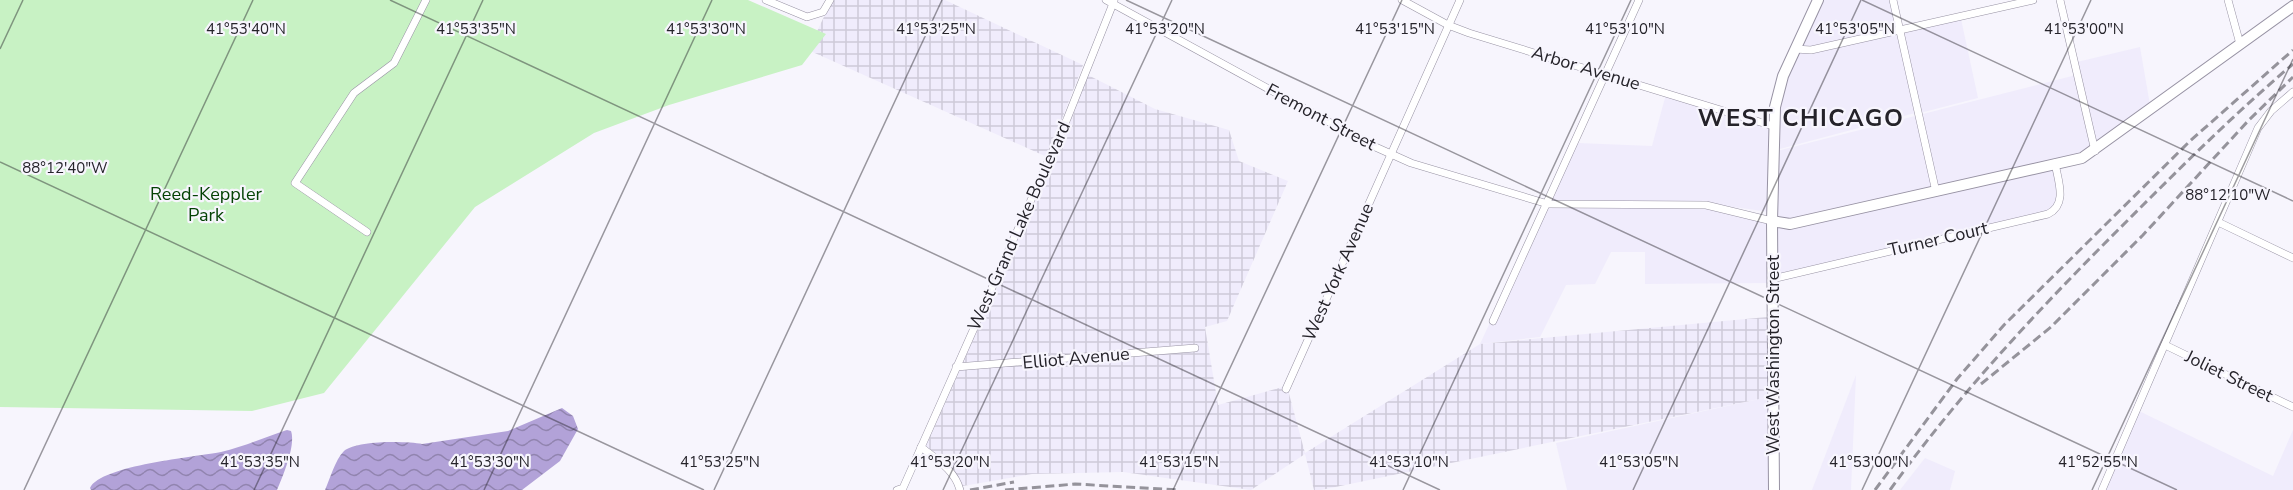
<svg xmlns="http://www.w3.org/2000/svg" width="2293" height="490" viewBox="0 0 2293 490" font-family="'Nunito Sans',sans-serif">
  <style>
    .built { fill: #f0ecfc }
    .industrial { fill: url(#industrial-grid) }
    .green { fill: #c8f2c4 }
    .water { fill: url(#water-waves) }
    .lines { fill: none; stroke-linecap: round; stroke-linejoin: round }
    .street-casing { stroke: #9792a3; stroke-width: 8 }
    .secondary-casing { stroke: #9792a3; stroke-width: 12 }
    .street { stroke: #fff; stroke-width: 7 }
    .secondary { stroke: #fff; stroke-width: 10 }
    .rail { stroke: #95939b; stroke-width: 3; stroke-dasharray: 9 4.5; stroke-linecap: butt }
    .ticks { fill: none; stroke: #25232a; stroke-width: 1.5; stroke-opacity: 0.45 }
    .labels { text-anchor: middle; stroke-width: 4.5; stroke-linejoin: round; paint-order: stroke }
    .street-label { font-size: 18px; fill: #25232a; stroke: #f7f5fd }
    .park-label { font-size: 18px; fill: #044204; stroke: #f7f5fd }
    .district-label { font-size: 24px; font-weight: bold; letter-spacing: 1.5px; fill: #25232a; stroke: #f7f5fd }
    .ticks-label { font-size: 15px; text-anchor: middle; fill: #25232a; stroke: #f7f5fd; stroke-width: 4.5; stroke-linejoin: round; paint-order: stroke }
  </style>
  <defs>
    <pattern id="industrial-grid" width="8" height="8" patternUnits="userSpaceOnUse" patternTransform="scale(1.5)"><rect width="8" height="8" fill="#f0ecfc"/><path d="M0 4h8M4 0v8" fill="none" stroke="#cecad8"/></pattern>
    <pattern id="water-waves" width="16" height="10" patternUnits="userSpaceOnUse" patternTransform="scale(1.5)"><rect width="16" height="10" fill="#b2a2d8"/><path d="M0 5q4-4 8 0t8 0" fill="none" stroke="#9184af"/></pattern>
  </defs>
  <rect width="100%" height="100%" fill="#f7f5fd"/>
  <!-- built -->
  <g class="built">
    <polygon points="1820,0 1890,0 1897,29 1813,48 1799,47"/>
    <polygon points="1961,19 1978,98 1920,113 1903,33"/>
    <polygon points="1899,34 1915,113 1776,150 1782,87 1797,52"/>
    <polygon points="2140,47 2150,105 2097,146 2077,62"/>
    <polygon points="2076,75 2095,151 2055,163 2061,197 2055,211 1773,276 1773,152"/>
    <polygon points="1666,94 1771,128 1769,212 1706,203 1551,201 1578,143 1652,146"/>
    <polygon points="1549,206 1709,208 1770,218 1770,283 1645,284 1645,252 1611,252 1595,284 1566,285 1540,337 1480,344 1492,318 1513,285"/>
    <polygon points="1856,375 1851,490 1812,490"/>
    <polygon points="1769,397 1769,490 1567,490 1556,443"/>
    <polygon points="2139,411 2273,476 2293,430 2293,490 2105,490"/>
    <polygon points="1925,458 1955,471 1950,490 1900,490"/>
  </g>
  <!-- industrial -->
  <g class="industrial">
    <polygon points="832,0 945,0 1083,65 1047,157 808,50"/>
    <polygon points="1088,75 1155,109 1229,130 1239,161 1288,181 1227,321 1205,327 1218,405 1283,387 1288,390 1305,453 1480,344 1767,317 1769,397 1321,490 1314,490 1305,454 1251,490 1123,472 1032,474 963,486 953,468 926,446 1073,116"/>
  </g>
  <!-- green -->
  <polygon class="green" points="0,0 748,0 826,34 802,65 669,105 594,133 475,207 324,393 252,411 0,407"/>
  <!-- water -->
  <g class="water">
    <path d="M562,408L573,416L578,429L560,461L522,490H325C330,479 335,460 344,451C357,440 407,441 422,444L508,431Z"/>
    <path d="M287,430L291,431C296,445 283,476 277,490H91L90,488C101,465 196,457 221,452C243,447 265,437 287,430Z"/>
  </g>
  <g class="lines">
    <defs>
      <g id="street">
        <polyline points="766,0 807,17 823,12 830,0"/>
        <polyline points="1106,0 1371,145 1411,163 1548,204 1706,205 1772,221"/>
        <polyline points="1402,0 1448,25 1469,33 1773,126"/>
        <polyline points="1893,0 1936,192"/>
        <polyline points="2060,0 2095,151"/>
        <polyline points="2228,0 2240,44"/>
        <polyline points="1795,49 1811,50 2033,0"/>
        <polyline points="2218,222 2293,258"/>
        <polyline points="367,232 295,183 354,93 394,63 426,0"/>
        <path d="M1772,279L2048,214C2068,204 2058,181 2055,163"/>
        <polyline points="1493,321 1639,0"/>
        <polyline points="2165,345 2293,407"/>
        <polyline points="956,367 1195,348"/>
        <polyline points="1286,389 1460,0"/>
        <path d="M921,447C936,459 955,470 960,490"/>
        <polyline points="897,490 903,488 1067,119 1114,1"/>
        <polyline points="2102,490 2258,128 2271,111 2293,92"/>
      </g>
      <g id="secondary">
        <polyline points="1772,221 1790,224 2082,158 2293,6"/>
        <polyline points="1774,490 1772,221 1775,107 1783,76 1818,0"/>
      </g>
    </defs>
    <!-- street casing -->
    <use href="#street" class="street-casing"/>
    <!-- secondary casing -->
    <use href="#secondary" class="secondary-casing"/>
    <!-- street -->
    <use href="#street" class="street"/>
    <!-- secondary -->
    <use href="#secondary" class="secondary"/>
    <!-- rail -->
    <g class="rail">
      <polyline points="1981,384 2051,327 2143,235 2248,121 2293,77"/>
      <polyline points="970,490 1014,482"/>
      <polyline points="1005,490 1075,484 1180,490"/>
      <polyline points="1875,490 1957,379 2004,325 2190,141 2293,50"/>
      <path d="M1890,490C1959,394 2038,310 2121,227C2177,171 2233,115 2293,64"/>
    </g>
  </g>
  <!-- ticks -->
  <path class="ticks" d="M390,0L1440,490M1126,0L2177,490M1862,0L2293,201M0,49L23,0M0,162L704,490M24,490L253,0M254,490L483,0M484,490L712,0M714,490L942,0M943,490L1172,0M1173,490L1402,0M1403,490L1631,0M1633,490L1861,0M1862,490L2091,0M2092,490L2293,59"/>
  <g class="labels">
    <!-- street labels -->
    <g class="street-label">
      <text transform="translate(1586 68) rotate(17)" y="6">Arbor Avenue</text>
      <text transform="translate(1321 117) rotate(28)" y="6">Fremont Street</text>
      <text transform="translate(1019 226) rotate(-66)" y="6">West Grand Lake Boulevard</text>
      <text transform="translate(1938 239) rotate(-13)" y="6">Turner Court</text>
      <text transform="translate(1338 272) rotate(-66)" y="6">West York Avenue</text>
      <text transform="translate(1773 355) rotate(-90)" y="6">West Washington Street</text>
      <text transform="translate(1076 358) rotate(-5)" y="6">Elliot Avenue</text>
      <text transform="translate(2229 376) rotate(26)" y="6">Joliet Street</text>
    </g>
    <!-- park labels -->
    <g class="park-label">
      <text x="206" y="200">Reed-Keppler<tspan x="206" dy="21">Park</tspan></text>
    </g>
    <!-- district labels -->
    <g class="district-label">
      <text x="1801" y="126">WEST CHICAGO</text>
    </g>
  </g>
  <g class="ticks-label">
    <text x="246" y="34">41°53'40"N</text>
    <text x="476" y="34">41°53'35"N</text>
    <text x="706" y="34">41°53'30"N</text>
    <text x="936" y="34">41°53'25"N</text>
    <text x="1165" y="34">41°53'20"N</text>
    <text x="1395" y="34">41°53'15"N</text>
    <text x="1625" y="34">41°53'10"N</text>
    <text x="1855" y="34">41°53'05"N</text>
    <text x="2084" y="34">41°53'00"N</text>
    <text x="65" y="173">88°12'40"W</text>
    <text x="2228" y="200">88°12'10"W</text>
    <text x="260" y="467">41°53'35"N</text>
    <text x="490" y="467">41°53'30"N</text>
    <text x="720" y="467">41°53'25"N</text>
    <text x="950" y="467">41°53'20"N</text>
    <text x="1179" y="467">41°53'15"N</text>
    <text x="1409" y="467">41°53'10"N</text>
    <text x="1639" y="467">41°53'05"N</text>
    <text x="1869" y="467">41°53'00"N</text>
    <text x="2098" y="467">41°52'55"N</text>
  </g>
</svg>
